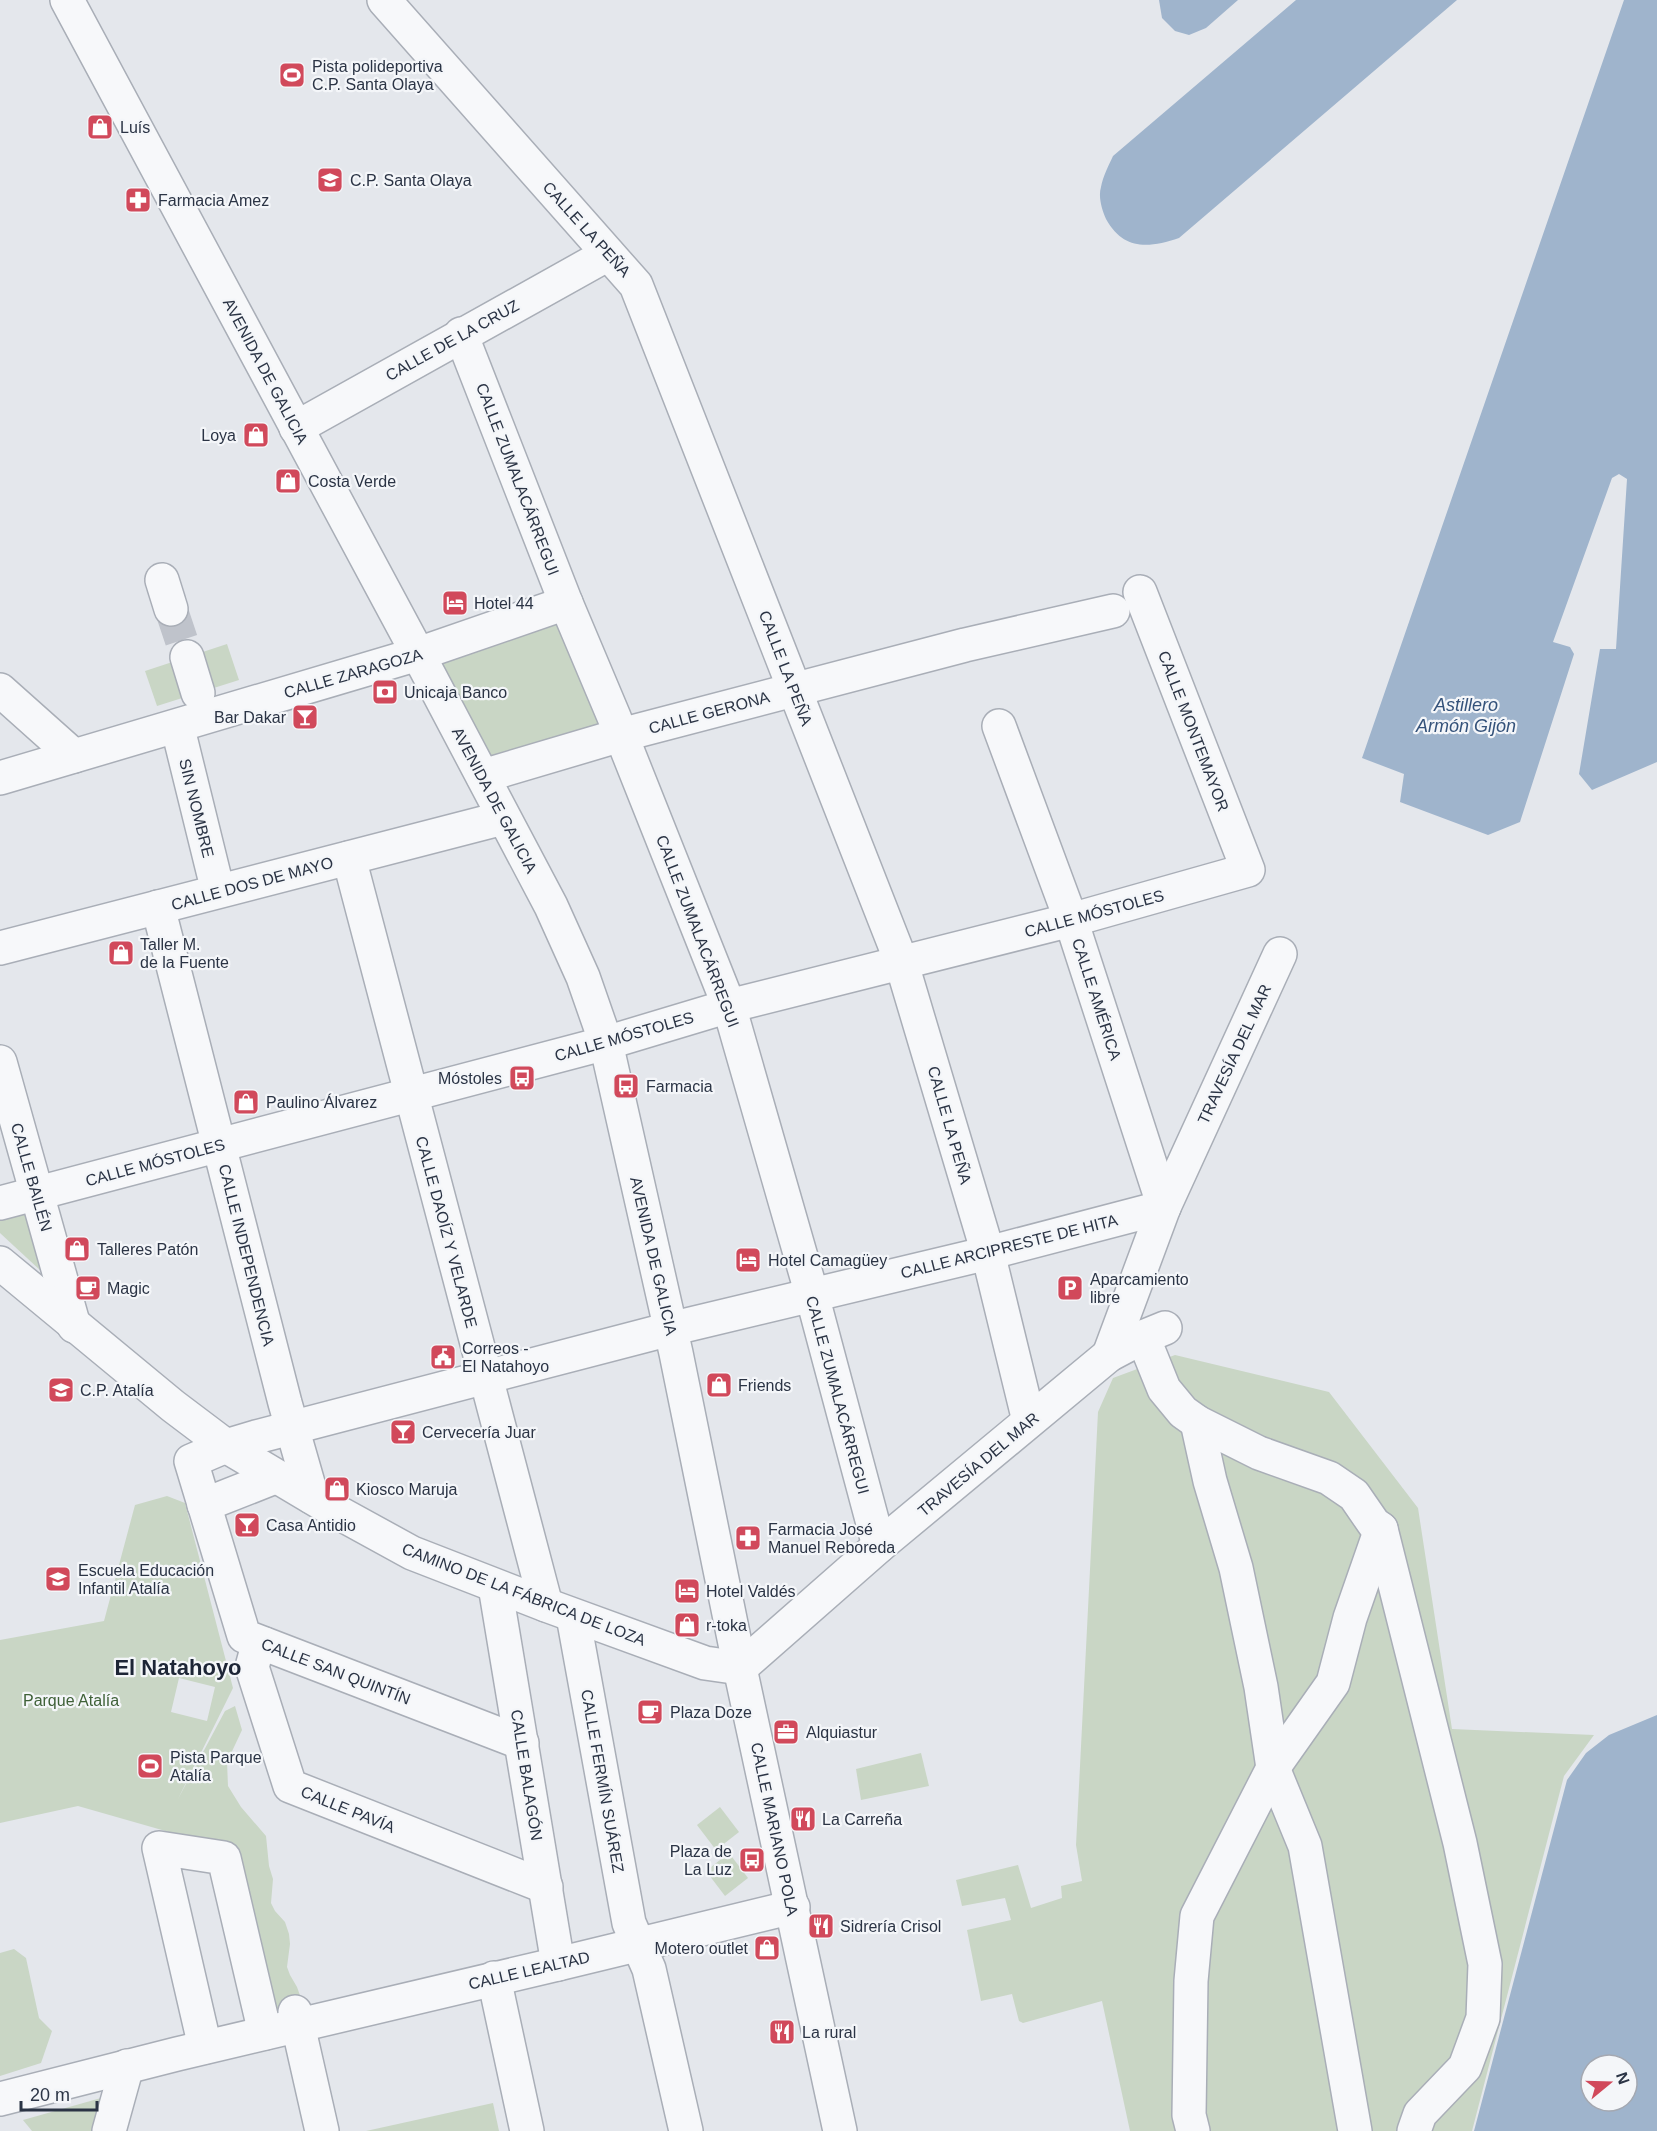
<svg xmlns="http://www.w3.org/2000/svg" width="1657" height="2131" viewBox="0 0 1657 2131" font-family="Arial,sans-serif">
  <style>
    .green { fill: #c9d6c5; fill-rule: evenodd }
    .water { fill: #9fb4cc; fill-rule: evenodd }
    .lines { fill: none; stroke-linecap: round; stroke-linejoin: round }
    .minor-tunnel { stroke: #bfc3cb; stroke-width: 33; stroke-dasharray: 33 16; stroke-linecap: butt }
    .minor-casing { stroke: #a9aeb7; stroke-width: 36 }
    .minor { stroke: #f7f8fa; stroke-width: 33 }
    .labels { text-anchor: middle; stroke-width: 4.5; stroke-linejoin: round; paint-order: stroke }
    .poi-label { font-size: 16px; fill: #2b3445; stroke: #f4f6f9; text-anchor: start }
    .street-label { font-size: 16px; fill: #2b3445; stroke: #f4f6f9 }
    .park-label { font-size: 16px; fill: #3f6138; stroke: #f4f6f9 }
    .water-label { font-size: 18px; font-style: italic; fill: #34527a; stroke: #f4f6f9 }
    .district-label { font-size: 22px; font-weight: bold; fill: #1d2536; stroke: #f4f6f9 }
  </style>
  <rect width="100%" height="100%" fill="#e4e7ec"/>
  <!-- green -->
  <g class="green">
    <polygon points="559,613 604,727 492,759 438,655"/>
    <polygon points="227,644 239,680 157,706 145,671"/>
    <polygon points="24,1207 41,1271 0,1233 0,1213"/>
    <polygon points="1175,1355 1329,1392 1418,1508 1452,1729 1594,1735 1564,1776 1472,2131 1130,2131 1102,2001 1023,2023 1019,2021 1012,1994 981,2001 967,1930 1011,1920 1005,1898 962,1906 956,1880 1018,1865 1031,1908 1062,1898 1061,1886 1082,1881 1076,1845 1098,1412 1113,1378"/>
    <path d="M167,1496L185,1503L233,1688L178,1799L225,1711L235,1706L242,1730L227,1762L228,1786L241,1807L266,1836L269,1866L273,1879L271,1903L275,1911L285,1922L289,1934L290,1944L287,1967L290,1975L297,1987L303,2004L270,2011L236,1854L162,1830L78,1806L0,1823V1640L104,1621L135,1505ZM179,1678L215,1687L207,1721L171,1712Z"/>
    <polygon points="921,1753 929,1786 861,1800 856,1769"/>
    <polygon points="720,1807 739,1832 716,1850 697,1825"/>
    <polygon points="729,1853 748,1878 725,1896 706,1871"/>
    <polygon points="14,1949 26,1958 39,2018 52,2031 41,2063 0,2076 0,1953"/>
    <polygon points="101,2098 92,2131 32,2131 23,2120"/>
    <polygon points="493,2103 499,2131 366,2131"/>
  </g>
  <!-- water -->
  <g class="water">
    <polygon points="1159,0 1238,0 1206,28 1189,35 1175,31 1162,18"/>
    <path d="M1296,0H1457L1179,238C1149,248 1124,251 1106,219C1102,210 1098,197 1101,187C1103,176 1109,165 1113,156Z"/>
    <polygon points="1624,0 1657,0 1657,762 1592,790 1579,774 1600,649 1616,649 1627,479 1619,474 1612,478 1553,642 1570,647 1574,654 1520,822 1488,835 1400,802 1404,774 1362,758"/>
    <path d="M1657,1715V2131H1474L1567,1780L1586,1753L1609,1735ZM1591,2065H1627V2101H1591Z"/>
  </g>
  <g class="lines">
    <!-- minor-tunnel -->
    <polyline class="minor-tunnel" points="171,609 187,657"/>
    <defs>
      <g id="minor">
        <polyline points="67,0 418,654 551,906 583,977 606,1043 676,1353 740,1668 840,2131"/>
        <polyline points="384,0 636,285 901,961 988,1253 1029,1421"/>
        <polyline points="461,334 566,603 614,717 729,1006 812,1295 879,1546"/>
        <polyline points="296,428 608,254"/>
        <polyline points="162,580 171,609"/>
        <polyline points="187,657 198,693"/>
        <polyline points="0,690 74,756"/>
        <polyline points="999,726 1071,920 1164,1207"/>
        <polyline points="181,741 214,875"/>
        <polyline points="483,776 621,735 965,645 1113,611"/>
        <polyline points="0,778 418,654 566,603"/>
        <polyline points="349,858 546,1605"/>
        <polyline points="158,907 285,1403 312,1497"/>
        <polyline points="0,948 503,818"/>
        <polyline points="0,1062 74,1326"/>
        <polyline points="0,1203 606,1043 729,1006 1071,920 1248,870 1140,592"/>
        <polyline points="0,1263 173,1406 226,1446 330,1508 412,1553 546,1605 705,1663 740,1668"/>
        <polyline points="1143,1337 1164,1389 1183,1412 1197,1422 1259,1453 1329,1478 1354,1495 1374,1524 1381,1529 1460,1843 1485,1964 1483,2018 1465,2067 1420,2114 1414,2131"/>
        <polyline points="1109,1355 1164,1207 1280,954"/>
        <polyline points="1197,1422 1210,1481 1236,1568 1261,1687 1273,1768 1305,1846 1355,2131"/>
        <polyline points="204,1505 275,1477"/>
        <polyline points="495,1586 558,1964"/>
        <polyline points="573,1616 629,1923 649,1969 686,2131"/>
        <polyline points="264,1644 255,1656 252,1667 290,1786 546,1887"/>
        <polyline points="740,1668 879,1546 1109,1355 1143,1337 1165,1328"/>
        <polyline points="522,1743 244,1636 191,1461 226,1446 256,1437 670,1329 988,1253 1164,1207"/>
        <polyline points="494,1978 527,2131"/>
        <polyline points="295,2012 322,2131"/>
        <polyline points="205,2047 159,1848 224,1858 265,2033"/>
        <polyline points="0,2099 177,2054 558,1964 793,1907"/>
        <polyline points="109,2131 127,2066"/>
        <polyline points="1193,2131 1189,2115 1191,1981 1197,1916 1273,1768 1333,1683 1350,1618 1381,1529"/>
      </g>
    </defs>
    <!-- minor casing -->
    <use href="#minor" class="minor-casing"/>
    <!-- minor -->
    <use href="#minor" class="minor"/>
  </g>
  <!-- icons -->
  <defs>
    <symbol id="stadium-square" viewBox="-11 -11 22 22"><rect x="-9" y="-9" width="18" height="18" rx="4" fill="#d1495b" stroke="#f4f6f9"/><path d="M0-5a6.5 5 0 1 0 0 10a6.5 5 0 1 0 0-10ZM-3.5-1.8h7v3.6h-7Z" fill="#fff"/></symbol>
    <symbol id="shop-square" viewBox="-11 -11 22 22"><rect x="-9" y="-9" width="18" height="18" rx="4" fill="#d1495b" stroke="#f4f6f9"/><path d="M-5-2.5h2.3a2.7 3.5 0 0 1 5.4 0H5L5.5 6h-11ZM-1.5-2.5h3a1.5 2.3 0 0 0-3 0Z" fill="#fff"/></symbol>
    <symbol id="school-square" viewBox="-11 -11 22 22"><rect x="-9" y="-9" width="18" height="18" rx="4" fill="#d1495b" stroke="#f4f6f9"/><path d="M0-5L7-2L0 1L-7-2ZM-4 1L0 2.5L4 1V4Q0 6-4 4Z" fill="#fff"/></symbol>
    <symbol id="pharmacy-square" viewBox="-11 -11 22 22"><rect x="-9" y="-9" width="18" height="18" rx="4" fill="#d1495b" stroke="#f4f6f9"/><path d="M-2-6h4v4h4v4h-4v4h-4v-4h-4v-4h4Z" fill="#fff"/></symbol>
    <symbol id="hotel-square" viewBox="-11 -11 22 22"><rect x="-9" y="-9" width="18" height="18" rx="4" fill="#d1495b" stroke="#f4f6f9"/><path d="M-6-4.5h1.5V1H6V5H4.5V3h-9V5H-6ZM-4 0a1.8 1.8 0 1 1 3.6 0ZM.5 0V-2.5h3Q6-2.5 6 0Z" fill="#fff"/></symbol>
    <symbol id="bank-square" viewBox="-11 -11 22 22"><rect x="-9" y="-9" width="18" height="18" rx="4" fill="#d1495b" stroke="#f4f6f9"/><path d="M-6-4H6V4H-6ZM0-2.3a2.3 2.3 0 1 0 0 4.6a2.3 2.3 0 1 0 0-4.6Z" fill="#fff"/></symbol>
    <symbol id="bar-square" viewBox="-11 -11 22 22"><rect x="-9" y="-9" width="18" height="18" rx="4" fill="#d1495b" stroke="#f4f6f9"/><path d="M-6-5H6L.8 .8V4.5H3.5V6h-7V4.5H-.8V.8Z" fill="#fff"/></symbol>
    <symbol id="bus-square" viewBox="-11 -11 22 22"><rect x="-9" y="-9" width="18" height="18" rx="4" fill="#d1495b" stroke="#f4f6f9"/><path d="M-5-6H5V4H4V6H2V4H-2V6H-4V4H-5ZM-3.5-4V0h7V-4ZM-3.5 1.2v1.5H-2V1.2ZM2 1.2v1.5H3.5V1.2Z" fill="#fff"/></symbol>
    <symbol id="cafe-square" viewBox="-11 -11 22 22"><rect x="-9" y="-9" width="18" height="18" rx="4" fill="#d1495b" stroke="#f4f6f9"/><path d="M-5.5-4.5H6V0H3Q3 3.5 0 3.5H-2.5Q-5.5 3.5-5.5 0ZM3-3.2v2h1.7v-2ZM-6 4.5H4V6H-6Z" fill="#fff"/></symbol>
    <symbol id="parking-square" viewBox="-11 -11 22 22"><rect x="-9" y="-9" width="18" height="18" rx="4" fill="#d1495b" stroke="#f4f6f9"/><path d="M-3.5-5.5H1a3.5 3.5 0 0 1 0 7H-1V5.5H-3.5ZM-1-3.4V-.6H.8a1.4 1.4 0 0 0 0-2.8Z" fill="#fff"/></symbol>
    <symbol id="civic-square" viewBox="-11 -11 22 22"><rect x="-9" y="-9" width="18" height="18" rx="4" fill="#d1495b" stroke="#f4f6f9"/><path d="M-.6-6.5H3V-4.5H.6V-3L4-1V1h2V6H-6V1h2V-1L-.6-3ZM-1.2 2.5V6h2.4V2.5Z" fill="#fff"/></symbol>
    <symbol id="office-square" viewBox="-11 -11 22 22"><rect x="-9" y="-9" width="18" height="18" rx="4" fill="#d1495b" stroke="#f4f6f9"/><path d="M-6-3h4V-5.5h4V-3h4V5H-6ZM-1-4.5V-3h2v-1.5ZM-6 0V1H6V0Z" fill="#fff"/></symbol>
    <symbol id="restaurant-square" viewBox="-11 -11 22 22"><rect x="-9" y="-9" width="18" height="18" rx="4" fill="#d1495b" stroke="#f4f6f9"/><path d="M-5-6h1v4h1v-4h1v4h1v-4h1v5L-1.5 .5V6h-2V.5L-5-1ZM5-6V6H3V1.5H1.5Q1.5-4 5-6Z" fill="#fff"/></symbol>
  </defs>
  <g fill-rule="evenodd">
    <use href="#stadium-square" x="277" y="60" width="30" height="30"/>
    <use href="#shop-square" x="85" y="112" width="30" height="30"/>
    <use href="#school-square" x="315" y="165" width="30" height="30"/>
    <use href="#pharmacy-square" x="123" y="185" width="30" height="30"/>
    <use href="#shop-square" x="241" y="420" width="30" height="30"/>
    <use href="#shop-square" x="273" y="466" width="30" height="30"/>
    <use href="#hotel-square" x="440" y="588" width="30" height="30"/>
    <use href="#bank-square" x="370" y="677" width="30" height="30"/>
    <use href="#bar-square" x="290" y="702" width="30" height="30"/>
    <use href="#shop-square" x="106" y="938" width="30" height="30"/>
    <use href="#bus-square" x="507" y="1063" width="30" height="30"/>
    <use href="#bus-square" x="611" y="1071" width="30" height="30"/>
    <use href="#shop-square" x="231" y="1087" width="30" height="30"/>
    <use href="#shop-square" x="62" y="1234" width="30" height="30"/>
    <use href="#hotel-square" x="733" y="1245" width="30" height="30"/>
    <use href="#cafe-square" x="73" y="1273" width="30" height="30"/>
    <use href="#parking-square" x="1055" y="1273" width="30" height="30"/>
    <use href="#civic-square" x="428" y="1342" width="30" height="30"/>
    <use href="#shop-square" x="704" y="1370" width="30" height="30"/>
    <use href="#school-square" x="46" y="1375" width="30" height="30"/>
    <use href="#bar-square" x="388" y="1417" width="30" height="30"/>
    <use href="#shop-square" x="322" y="1474" width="30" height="30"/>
    <use href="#bar-square" x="232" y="1510" width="30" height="30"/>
    <use href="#pharmacy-square" x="733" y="1523" width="30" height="30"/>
    <use href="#school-square" x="43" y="1564" width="30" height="30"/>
    <use href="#hotel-square" x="672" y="1576" width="30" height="30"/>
    <use href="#shop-square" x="672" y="1610" width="30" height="30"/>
    <use href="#cafe-square" x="635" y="1697" width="30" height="30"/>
    <use href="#office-square" x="771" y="1717" width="30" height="30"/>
    <use href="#stadium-square" x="135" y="1751" width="30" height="30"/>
    <use href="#restaurant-square" x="788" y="1804" width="30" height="30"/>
    <use href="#bus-square" x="737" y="1845" width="30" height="30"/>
    <use href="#restaurant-square" x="806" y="1911" width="30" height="30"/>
    <use href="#shop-square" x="752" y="1933" width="30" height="30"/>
    <use href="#restaurant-square" x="767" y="2017" width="30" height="30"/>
  </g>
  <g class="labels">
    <!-- poi labels -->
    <g class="poi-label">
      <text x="312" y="72">Pista polideportiva<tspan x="312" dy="18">C.P. Santa Olaya</tspan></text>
      <text x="120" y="133">Luís</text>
      <text x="350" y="186">C.P. Santa Olaya</text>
      <text x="158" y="206">Farmacia Amez</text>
      <text x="236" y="441" text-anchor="end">Loya</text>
      <text x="308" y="487">Costa Verde</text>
      <text x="474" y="609">Hotel 44</text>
      <text x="404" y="698">Unicaja Banco</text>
      <text x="286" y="723" text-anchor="end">Bar Dakar</text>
      <text x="140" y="950">Taller M.<tspan x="140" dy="18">de la Fuente</tspan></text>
      <text x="502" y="1084" text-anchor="end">Móstoles</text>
      <text x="646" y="1092">Farmacia</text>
      <text x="266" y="1108">Paulino Álvarez</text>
      <text x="97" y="1255">Talleres Patón</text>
      <text x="768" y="1266">Hotel Camagüey</text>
      <text x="1090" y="1285">Aparcamiento<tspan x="1090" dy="18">libre</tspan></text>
      <text x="107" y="1294">Magic</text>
      <text x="462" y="1354">Correos -<tspan x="462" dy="18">El Natahoyo</tspan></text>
      <text x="738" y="1391">Friends</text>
      <text x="80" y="1396">C.P. Atalía</text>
      <text x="422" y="1438">Cervecería Juar</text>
      <text x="356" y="1495">Kiosco Maruja</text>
      <text x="266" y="1531">Casa Antidio</text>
      <text x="768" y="1535">Farmacia José<tspan x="768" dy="18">Manuel Reboreda</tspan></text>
      <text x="78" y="1576">Escuela Educación<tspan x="78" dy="18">Infantil Atalía</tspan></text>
      <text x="706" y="1597">Hotel Valdés</text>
      <text x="706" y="1631">r-toka</text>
      <text x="670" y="1718">Plaza Doze</text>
      <text x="806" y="1738">Alquiastur</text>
      <text x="170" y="1763">Pista Parque<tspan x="170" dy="18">Atalía</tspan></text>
      <text x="822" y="1825">La Carreña</text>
      <text x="732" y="1857" text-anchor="end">Plaza de<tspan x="732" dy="18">La Luz</tspan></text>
      <text x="840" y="1932">Sidrería Crisol</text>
      <text x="748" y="1954" text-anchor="end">Motero outlet</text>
      <text x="802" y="2038">La rural</text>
    </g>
    <!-- street labels -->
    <g class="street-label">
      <text transform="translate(587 229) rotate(48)" y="6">CALLE LA PEÑA</text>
      <text transform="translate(452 340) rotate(-29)" y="6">CALLE DE LA CRUZ</text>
      <text transform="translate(266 371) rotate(62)" y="6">AVENIDA DE GALICIA</text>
      <text transform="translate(518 479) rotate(69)" y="6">CALLE ZUMALACÁRREGUI</text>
      <text transform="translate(786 668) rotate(69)" y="6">CALLE LA PEÑA</text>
      <text transform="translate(353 673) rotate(-16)" y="6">CALLE ZARAGOZA</text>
      <text transform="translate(709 712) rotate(-15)" y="6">CALLE GERONA</text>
      <text transform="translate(1194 731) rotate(69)" y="6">CALLE MONTEMAYOR</text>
      <text transform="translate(495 800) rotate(62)" y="6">AVENIDA DE GALICIA</text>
      <text transform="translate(197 808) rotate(76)" y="6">SIN NOMBRE</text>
      <text transform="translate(252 883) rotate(-15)" y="6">CALLE DOS DE MAYO</text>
      <text transform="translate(1094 913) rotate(-15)" y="6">CALLE MÓSTOLES</text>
      <text transform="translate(698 931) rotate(69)" y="6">CALLE ZUMALACÁRREGUI</text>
      <text transform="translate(1097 999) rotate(72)" y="6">CALLE AMÉRICA</text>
      <text transform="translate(624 1036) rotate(-16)" y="6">CALLE MÓSTOLES</text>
      <text transform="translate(1234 1054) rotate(-65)" y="6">TRAVESÍA DEL MAR</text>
      <text transform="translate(950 1125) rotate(74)" y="6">CALLE LA PEÑA</text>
      <text transform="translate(155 1162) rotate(-15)" y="6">CALLE MÓSTOLES</text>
      <text transform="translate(32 1177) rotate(74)" y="6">CALLE BAILÉN</text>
      <text transform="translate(447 1232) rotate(75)" y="6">CALLE DAOÍZ Y VELARDE</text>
      <text transform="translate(1009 1246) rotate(-14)" y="6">CALLE ARCIPRESTE DE HITA</text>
      <text transform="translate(247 1255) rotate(76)" y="6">CALLE INDEPENDENCIA</text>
      <text transform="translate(654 1256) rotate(77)" y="6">AVENIDA DE GALICIA</text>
      <text transform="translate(838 1395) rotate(75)" y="6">CALLE ZUMALACÁRREGUI</text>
      <text transform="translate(978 1464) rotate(-40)" y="6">TRAVESÍA DEL MAR</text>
      <text transform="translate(524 1594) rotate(21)" y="6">CAMINO DE LA FÁBRICA DE LOZA</text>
      <text transform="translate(336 1671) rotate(21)" y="6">CALLE SAN QUINTÍN</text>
      <text transform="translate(527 1775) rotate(81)" y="6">CALLE BALAGÓN</text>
      <text transform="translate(603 1781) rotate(80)" y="6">CALLE FERMÍN SUÁREZ</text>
      <text transform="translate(348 1809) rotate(22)" y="6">CALLE PAVÍA</text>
      <text transform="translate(775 1829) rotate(78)" y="6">CALLE MARIANO POLA</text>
      <text transform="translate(529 1970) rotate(-13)" y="6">CALLE LEALTAD</text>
    </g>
    <!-- park labels -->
    <g class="park-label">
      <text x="71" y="1706">Parque Atalía</text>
    </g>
    <!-- water labels -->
    <g class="water-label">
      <text x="1466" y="711">Astillero<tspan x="1466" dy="21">Armón Gijón</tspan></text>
    </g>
    <!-- district labels -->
    <g class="district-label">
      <text x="178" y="1675">El Natahoyo</text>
    </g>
  </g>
  <!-- north arrow -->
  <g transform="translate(1609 2083) rotate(71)"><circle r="28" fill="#f4f6f9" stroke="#a4a8b1" stroke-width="1.5"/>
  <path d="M0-4.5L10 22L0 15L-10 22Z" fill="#d1495b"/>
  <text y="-9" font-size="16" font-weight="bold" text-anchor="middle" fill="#2b3445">N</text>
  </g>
  <!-- scale -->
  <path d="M21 2101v9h76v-9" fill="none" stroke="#2b3445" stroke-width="3"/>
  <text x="30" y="2101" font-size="18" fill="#2b3445" stroke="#f4f6f9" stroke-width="4.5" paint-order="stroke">20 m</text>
</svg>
